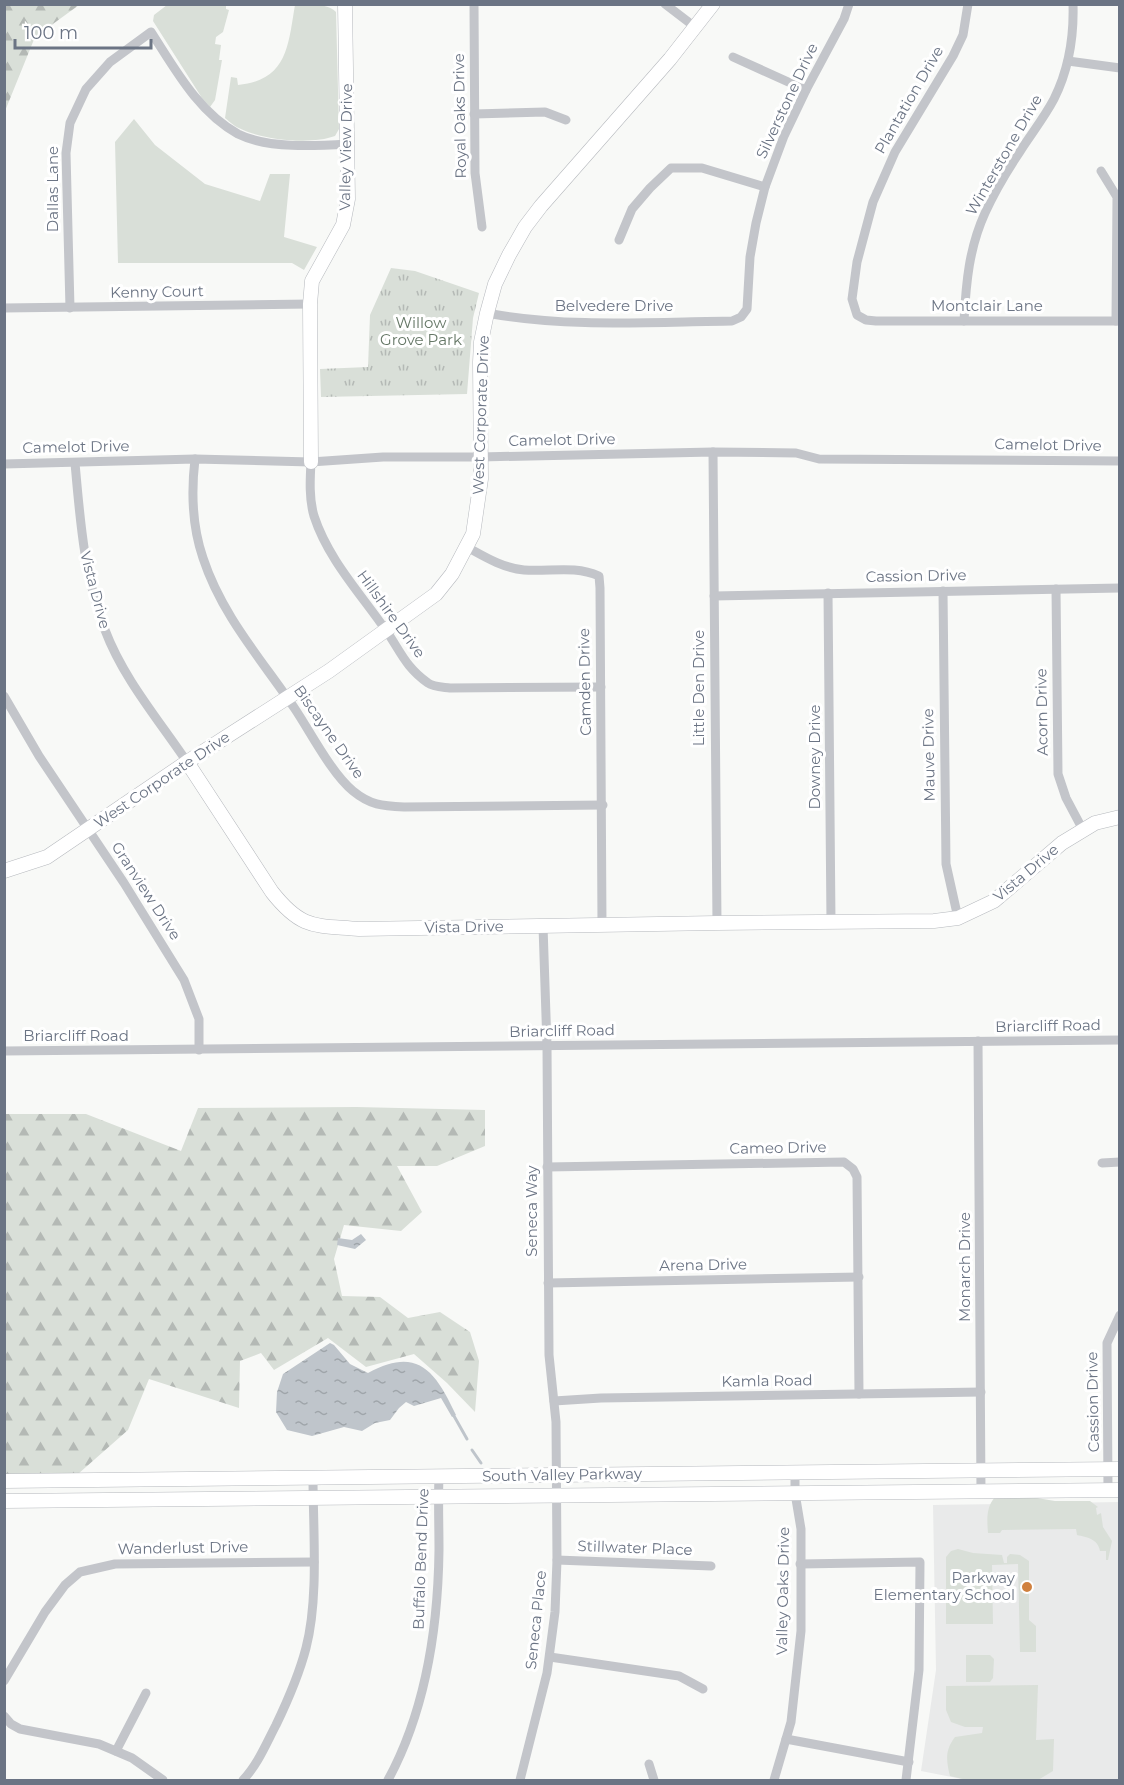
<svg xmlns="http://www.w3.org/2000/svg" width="1124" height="1785" viewBox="0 0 1124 1785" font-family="Montserrat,sans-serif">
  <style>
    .built { fill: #e9eaea }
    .green { fill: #d9dfd8 }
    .forest { fill: url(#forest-firs) }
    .park { fill: url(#park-tufts) }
    .water { fill: url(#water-ripples) }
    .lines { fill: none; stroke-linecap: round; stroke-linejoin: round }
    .stream { stroke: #bfc5cb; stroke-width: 3 }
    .secondary-casing { stroke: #b6b9be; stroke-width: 15 }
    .street { stroke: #c3c5ca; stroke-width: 9 }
    .secondary { stroke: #fff; stroke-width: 14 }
    .poi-dot { fill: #d0813f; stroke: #fff; stroke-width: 2 }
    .labels { text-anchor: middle; stroke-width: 6; stroke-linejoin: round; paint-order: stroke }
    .street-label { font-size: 15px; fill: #6b7484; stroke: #fff }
    .park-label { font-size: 15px; fill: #657766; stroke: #fff }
    .poi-label { font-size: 15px; fill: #6b7484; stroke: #fff; text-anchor: end }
  </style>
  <defs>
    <pattern id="forest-firs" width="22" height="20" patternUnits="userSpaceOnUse" patternTransform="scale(1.5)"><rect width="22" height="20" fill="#d9dfd8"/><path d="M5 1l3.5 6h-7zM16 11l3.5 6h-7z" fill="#b4b9b5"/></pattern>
    <pattern id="park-tufts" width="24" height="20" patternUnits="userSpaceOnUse" patternTransform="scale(1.5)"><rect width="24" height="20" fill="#d9dfd8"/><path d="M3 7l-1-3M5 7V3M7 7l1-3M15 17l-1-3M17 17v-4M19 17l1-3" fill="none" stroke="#b4b9b5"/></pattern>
    <pattern id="water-ripples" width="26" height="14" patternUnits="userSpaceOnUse" patternTransform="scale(1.5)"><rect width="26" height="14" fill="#bfc5cb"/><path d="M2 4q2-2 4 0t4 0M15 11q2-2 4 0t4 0" fill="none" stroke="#9fa5aa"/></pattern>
  </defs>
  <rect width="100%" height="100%" fill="#f8f9f7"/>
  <!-- built -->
  <polygon class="built" points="1119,1502 1119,1780 967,1780 921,1771 936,1670 933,1505"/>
  <!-- green -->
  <g class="green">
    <polygon points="167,5 226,5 226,9 229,10 223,32 216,37 215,44 221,45 219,60 222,60 215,100 210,107 202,98 153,21 154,15"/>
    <path d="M295,5C306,4 327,3 336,12L339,129L335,136C311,145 264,140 241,129C235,127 230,122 225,118L231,77L237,78L238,85C288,80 288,45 295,5Z"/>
    <polygon points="134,119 155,145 205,184 260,201 270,174 290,174 284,237 317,247 304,270 292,263 118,263 115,142"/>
    <path d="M995,1497L1037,1498L1055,1501H1090L1098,1507L1096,1508L1097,1515L1101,1513L1103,1527L1112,1541L1108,1560H1106V1551H1100C1098,1539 1087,1537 1077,1535L1076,1529L1002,1530L1000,1533H988C987,1520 986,1507 995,1497Z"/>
    <polygon points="958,1549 973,1553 1002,1555 1004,1563 1007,1563 1007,1557 1010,1554 1020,1555 1029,1561 1029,1620 1036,1626 1036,1652 1020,1652 1018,1564 992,1565 993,1624 946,1624 946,1557 951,1551"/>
    <polygon points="966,1655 990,1655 994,1659 993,1678 990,1682 966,1682"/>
    <path d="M1038,1685L1036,1740L1054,1739L1053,1771L1038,1780H967L950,1776C946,1760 945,1750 955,1737L982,1733L983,1727H965L951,1722L946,1710V1686Z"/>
  </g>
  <!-- forest -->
  <g class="forest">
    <polygon points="5,4 79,5 35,37 5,111"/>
    <polygon points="356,1107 485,1110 485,1146 437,1166 397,1166 422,1212 401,1231 344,1225 334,1259 342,1296 380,1297 408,1318 440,1312 470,1332 479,1361 475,1412 447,1383 414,1354 366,1367 328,1338 274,1370 261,1353 240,1361 239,1408 149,1379 128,1430 78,1474 5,1475 4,1114 86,1114 181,1151 198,1108"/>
  </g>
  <!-- park -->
  <polygon class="park" points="391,268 415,271 479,293 473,318 467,394 321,397 320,369 368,367 370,315"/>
  <!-- water -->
  <g class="water">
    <polygon points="361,1234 366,1240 355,1249 337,1245 338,1238 352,1240"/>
    <path d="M330,1343L334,1345L350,1364L368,1373C417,1346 435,1370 456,1415L452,1417L441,1398L414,1406L406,1402L399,1408L390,1420L375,1423L362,1431L344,1427L312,1436L287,1430L276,1412L277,1392L283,1374Z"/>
  </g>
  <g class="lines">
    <!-- stream -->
    <g class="stream">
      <polyline points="454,1416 467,1439"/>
      <polyline points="472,1450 481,1463"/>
    </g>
    <defs>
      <g id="secondary">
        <polyline points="311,462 310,304 312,281 343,225 348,199 345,4"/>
        <path d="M187,762L272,892C302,930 315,925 359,929L717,923L934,921L958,918L994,901L1062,843L1095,823L1120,817"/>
        <polyline points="4,871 47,857 187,762 329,671 436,594 452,574 473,534 481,479 480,362 481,342 487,313 495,284 509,255 525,227 541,206 670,59 713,4"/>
        <polyline points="4,1481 1120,1469"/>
        <polyline points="4,1501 1120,1490"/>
      </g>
    </defs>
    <!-- secondary casing -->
    <use href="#secondary" class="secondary-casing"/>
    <!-- street -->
    <g class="street">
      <polyline points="474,4 475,173 482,227"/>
      <polyline points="665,4 695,27"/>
      <polyline points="968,4 963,35 953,56 895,152 873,202 857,262 852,299 857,315 866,320 876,321 1120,321"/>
      <polyline points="733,57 806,90"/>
      <polyline points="1068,61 1120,68"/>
      <polyline points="474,114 545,112 566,120"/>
      <polyline points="1101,171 1117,197 1116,321"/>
      <polyline points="619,240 632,209 650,188 671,168 702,168 765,187"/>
      <polyline points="4,308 310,304"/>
      <path d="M70,308L66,153L70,123L86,89L110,62L151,32C175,69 198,112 238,134C268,149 316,146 348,144"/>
      <path d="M487,313C567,328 650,322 732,321L741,317L747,309L750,257L756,223L765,187L784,136L806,90L844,19L849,4"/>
      <path d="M964,321C966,283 969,248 985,213C994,193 1007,171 1019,153C1031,134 1044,118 1054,99C1069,69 1074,37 1073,4"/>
      <polyline points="713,452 717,923"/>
      <path d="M195,459C191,493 192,526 203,558C222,616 262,660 295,709C311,733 332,774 353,791C370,805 382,806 404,807L603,805"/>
      <path d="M311,462C310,480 309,499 314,516C328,559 360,593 385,629C400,650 405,667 428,683C433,687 443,687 450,688L601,687"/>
      <path d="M75,463C80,519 84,576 105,630C123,678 158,719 187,762"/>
      <polyline points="4,464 195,459 311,462 383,457 480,457 713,452 796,453 819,459 1120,461"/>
      <path d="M467,547C485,557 503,568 524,570C550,572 574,565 599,576L600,588L602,925"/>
      <polyline points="1056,589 1058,774 1066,798 1083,830"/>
      <polyline points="943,591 946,864 958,918"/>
      <polyline points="828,593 831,922"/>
      <polyline points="714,596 1120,588"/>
      <polyline points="4,696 39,756 124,883 184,980 199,1019 199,1050"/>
      <polyline points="978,1041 981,1492"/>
      <polyline points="4,1051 1120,1040"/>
      <polyline points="1102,1163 1120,1162"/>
      <polyline points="547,1167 844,1162 853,1169 857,1177 859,1394"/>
      <polyline points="548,1283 859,1277"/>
      <polyline points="554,1401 601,1398 981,1392"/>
      <polyline points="1108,1490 1107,1343 1120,1315"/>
      <polyline points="557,1560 711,1566"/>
      <polyline points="800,1564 920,1562 919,1670 906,1780"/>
      <polyline points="550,1657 679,1676 703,1689"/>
      <polyline points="4,1681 45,1612 65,1585 80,1572 115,1564 314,1562"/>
      <polyline points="4,1716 11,1724 20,1729 99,1744 132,1758 163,1780"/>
      <polyline points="786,1739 909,1762"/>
      <polyline points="116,1751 146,1693"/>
      <polyline points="649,1764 654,1780"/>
      <path d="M243,1780C258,1764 266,1744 276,1725C288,1700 299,1675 306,1648C319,1598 313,1530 313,1478"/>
      <path d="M388,1780C426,1710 438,1628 439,1550C439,1525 438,1501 439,1476"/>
      <polyline points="520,1780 547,1673 555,1612 557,1560 556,1422 549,1355 547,1046 543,926"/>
      <polyline points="774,1780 791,1722 801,1631 801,1529 795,1493 795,1473"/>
    </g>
    <!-- secondary -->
    <use href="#secondary" class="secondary"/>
  </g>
  <!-- markers -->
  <circle class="poi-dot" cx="1027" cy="1587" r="6"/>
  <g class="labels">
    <!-- street labels -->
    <g class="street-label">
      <text transform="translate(909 100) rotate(-60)" y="5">Plantation Drive</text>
      <text transform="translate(787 101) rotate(-65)" y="5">Silverstone Drive</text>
      <text transform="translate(460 116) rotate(-91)" y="5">Royal Oaks Drive</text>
      <text transform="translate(346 147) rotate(-89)" y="5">Valley View Drive</text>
      <text transform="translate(1004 155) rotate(-60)" y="5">Winterstone Drive</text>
      <text transform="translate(53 189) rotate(-90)" y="5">Dallas Lane</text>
      <text transform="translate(157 292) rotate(-1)" y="5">Kenny Court</text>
      <text x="614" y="311">Belvedere Drive</text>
      <text x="987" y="311">Montclair Lane</text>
      <text transform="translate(481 415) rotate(-88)" y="5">West Corporate Drive</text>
      <text transform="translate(562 440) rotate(-1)" y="5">Camelot Drive</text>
      <text transform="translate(1048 445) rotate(1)" y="5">Camelot Drive</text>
      <text transform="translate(76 447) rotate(-1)" y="5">Camelot Drive</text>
      <text transform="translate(916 576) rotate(-1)" y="5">Cassion Drive</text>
      <text transform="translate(95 590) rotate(75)" y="5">Vista Drive</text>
      <text transform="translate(391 614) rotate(54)" y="5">Hillshire Drive</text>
      <text transform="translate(585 682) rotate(-91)" y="5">Camden Drive</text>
      <text transform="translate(699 688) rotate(-90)" y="5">Little Den Drive</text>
      <text transform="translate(1042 712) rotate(-91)" y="5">Acorn Drive</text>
      <text transform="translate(329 732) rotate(55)" y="5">Biscayne Drive</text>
      <text transform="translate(929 755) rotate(-91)" y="5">Mauve Drive</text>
      <text transform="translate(815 757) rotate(-90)" y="5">Downey Drive</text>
      <text transform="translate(162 780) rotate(-34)" y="5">West Corporate Drive</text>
      <text transform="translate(1026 873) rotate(-40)" y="5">Vista Drive</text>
      <text transform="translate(146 891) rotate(57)" y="5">Granview Drive</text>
      <text transform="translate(464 927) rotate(-1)" y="5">Vista Drive</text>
      <text transform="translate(1048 1026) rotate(-1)" y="5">Briarcliff Road</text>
      <text transform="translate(562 1031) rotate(-1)" y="5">Briarcliff Road</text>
      <text x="76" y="1041">Briarcliff Road</text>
      <text transform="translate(778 1148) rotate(-1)" y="5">Cameo Drive</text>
      <text transform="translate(532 1211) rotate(-90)" y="5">Seneca Way</text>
      <text transform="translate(703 1265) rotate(-1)" y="5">Arena Drive</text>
      <text transform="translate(965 1267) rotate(-90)" y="5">Monarch Drive</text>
      <text transform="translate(767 1381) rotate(-1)" y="5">Kamla Road</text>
      <text transform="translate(1093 1402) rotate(-91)" y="5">Cassion Drive</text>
      <text transform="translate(562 1475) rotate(-1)" y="5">South Valley Parkway</text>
      <text transform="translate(183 1548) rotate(-1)" y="5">Wanderlust Drive</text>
      <text transform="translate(635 1548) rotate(2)" y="5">Stillwater Place</text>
      <text transform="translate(421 1559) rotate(-88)" y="5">Buffalo Bend Drive</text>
      <text transform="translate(783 1591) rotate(-89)" y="5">Valley Oaks Drive</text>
      <text transform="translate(536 1620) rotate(-84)" y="5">Seneca Place</text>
    </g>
    <!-- park labels -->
    <g class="park-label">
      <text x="421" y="328">Willow<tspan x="421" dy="17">Grove Park</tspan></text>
    </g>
    <!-- poi labels -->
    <g class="poi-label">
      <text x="1015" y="1583">Parkway<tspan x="1015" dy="17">Elementary School</tspan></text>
    </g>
  </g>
  <!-- border -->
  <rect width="1124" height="1785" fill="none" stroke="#6b7484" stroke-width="12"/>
  <!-- scale -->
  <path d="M15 39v9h136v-9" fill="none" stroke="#6b7484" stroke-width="3"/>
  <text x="24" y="39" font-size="18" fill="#6b7484" stroke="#ffffff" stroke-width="4.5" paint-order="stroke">100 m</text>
</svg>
